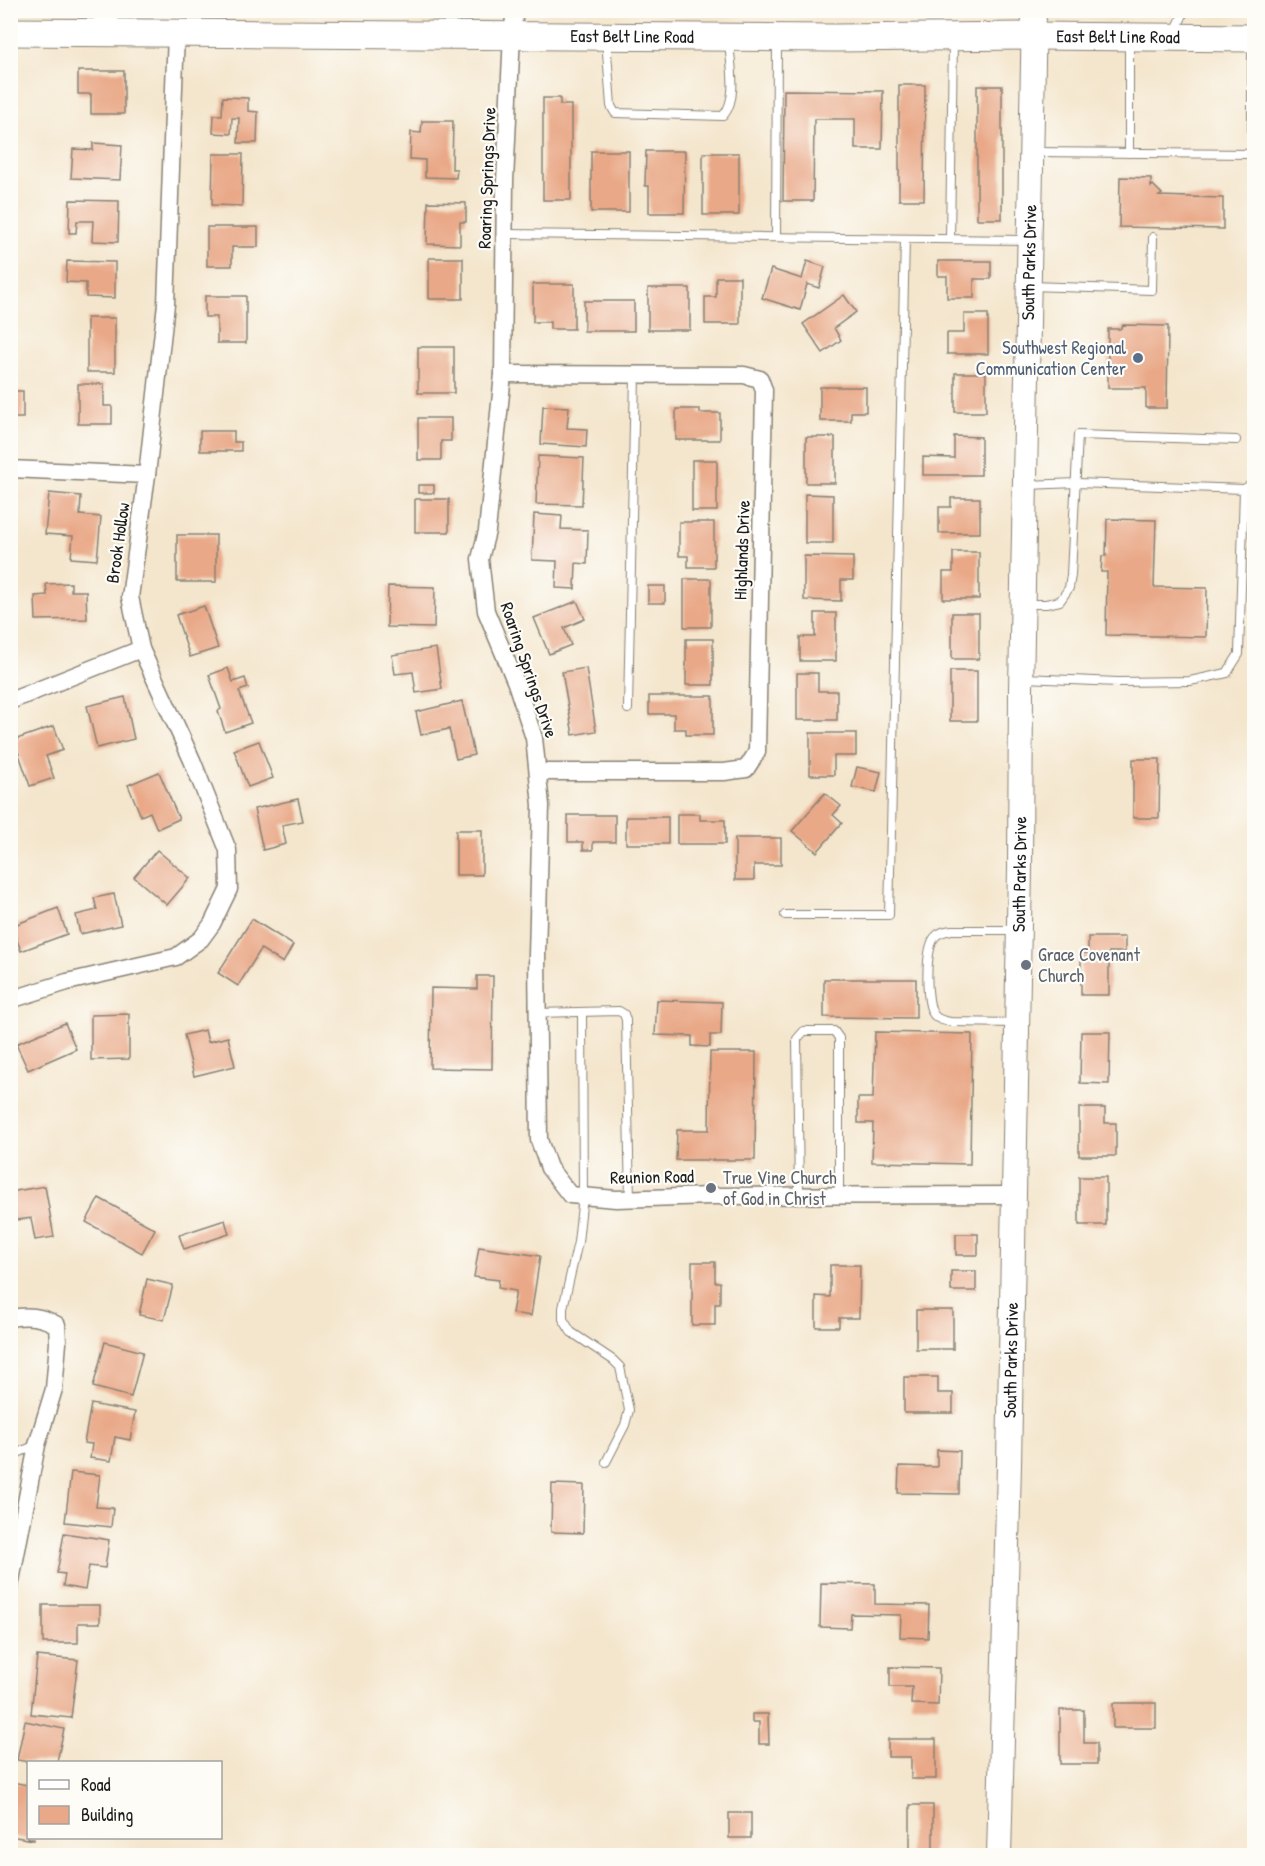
<svg xmlns="http://www.w3.org/2000/svg" width="1265" height="1866" viewBox="0 0 1265 1866" font-family="'Patrick Hand',sans-serif">
  <style>
    .building { fill: #e9a988 }
    .lines { fill: none; stroke-linecap: round; stroke-linejoin: round }
    .lane-casing { stroke: #888174; stroke-width: 10 }
    .street-casing { stroke: #888174; stroke-width: 19 }
    .secondary-casing { stroke: #888174; stroke-width: 26 }
    .primary-casing { stroke: #888174; stroke-width: 29 }
    .lane { stroke: #fff; stroke-width: 8 }
    .street { stroke: #fff; stroke-width: 16 }
    .secondary { stroke: #fff; stroke-width: 24 }
    .primary { stroke: #fff; stroke-width: 27 }
    .service-dot { fill: #5c6f8a; stroke: #fdfcf7; stroke-width: 2 }
    .worship-dot { fill: #6b7280; stroke: #fdfcf7; stroke-width: 2 }
    .labels { text-anchor: middle; stroke-width: 4.5; stroke-linejoin: round; paint-order: stroke }
    .street-label { font-size: 18px; fill: #1c1c1c; stroke: #fdfcf7 }
    .service-label { font-size: 18px; fill: #4e5e75; stroke: #fdfcf7; text-anchor: end }
    .worship-label { font-size: 18px; fill: #5b616d; stroke: #fdfcf7; text-anchor: start }
  </style>
  <rect width="100%" height="100%" fill="#fdfcf7"/>
  <filter id="ink" filterUnits="userSpaceOnUse"><feTurbulence type="fractalNoise" baseFrequency=".0167" numOctaves="2"/><feDisplacementMap in="SourceGraphic" scale="12" xChannelSelector="R" yChannelSelector="G"/><feConvolveMatrix kernelMatrix="1 2 1 2 8 2 1 2 1" color-interpolation-filters="sRGB"/></filter>
  <filter id="wash" filterUnits="userSpaceOnUse"><feTurbulence type="fractalNoise" baseFrequency=".008" numOctaves="4" result="noise"/><feDisplacementMap in="SourceGraphic" scale="24" xChannelSelector="R" yChannelSelector="G"/><feGaussianBlur stdDeviation="1.35" result="paint"/><feColorMatrix in="noise" values="0 0 0 0 0 0 0 0 0 0 0 0 0 0 0 0 0 1.4 0 .05"/><feComposite in="paint" operator="in"/></filter>
  <g filter="url(#wash)">
    <rect width="100%" height="100%" fill="#f4e6cd"/>
    <g id="blocks">
      <!-- building -->
      <g class="building">
        <polygon points="78,71 124,71 124,114 91,114 91,94 78,94"/>
        <polygon points="899,85 925,85 924,200 899,200"/>
        <rect x="977" y="86" width="25" height="133"/>
        <polygon points="784,90 883,91 882,149 855,149 855,119 814,119 813,201 783,201"/>
        <polygon points="223,97 248,98 248,111 258,112 257,143 238,143 239,118 232,118 231,134 213,133 214,115 222,115"/>
        <polygon points="543,98 560,98 560,105 571,105 571,200 543,200"/>
        <polygon points="422,121 453,121 452,169 457,169 456,178 425,177 425,160 410,159 411,132 421,133"/>
        <polygon points="93,143 122,145 120,180 71,178 73,149 93,150"/>
        <rect x="591" y="151" width="38" height="61"/>
        <polygon points="646,151 685,151 684,213 649,213 649,186 645,186"/>
        <rect x="703" y="153" width="36" height="62"/>
        <polygon points="213,154 243,154 242,206 212,205"/>
        <polygon points="1120,177 1151,178 1151,187 1153,185 1162,194 1159,196 1223,198 1223,229 1119,227"/>
        <polygon points="70,200 119,201 118,242 92,241 93,221 77,221 76,233 69,233"/>
        <polygon points="428,202 466,203 466,222 460,222 460,245 427,244"/>
        <polygon points="207,227 258,227 258,247 232,247 232,266 207,266"/>
        <rect x="429" y="258" width="34" height="41"/>
        <polygon points="67,261 115,262 115,298 86,297 86,283 66,282"/>
        <polygon points="807,261 825,267 819,288 807,284 800,310 762,298 771,269 802,279"/>
        <polygon points="938,261 991,261 991,279 974,279 974,298 947,298 947,276 938,276"/>
        <polygon points="716,277 740,277 740,324 705,324 705,297 716,297"/>
        <polygon points="533,284 574,284 574,329 550,329 550,322 533,322"/>
        <rect x="648" y="288" width="42" height="42"/>
        <polygon points="844,295 856,312 834,328 841,340 823,353 803,324"/>
        <polygon points="205,296 246,296 246,343 217,343 217,317 205,317"/>
        <rect x="584" y="301" width="50" height="30"/>
        <polygon points="964,314 988,314 988,354 947,354 947,333 964,333"/>
        <rect x="87" y="318" width="28" height="54"/>
        <polygon points="1123,325 1168,326 1167,408 1146,408 1146,388 1108,388 1108,329 1120,329"/>
        <rect x="418" y="347" width="36" height="46"/>
        <rect x="955" y="373" width="31" height="39"/>
        <polygon points="78,384 104,384 104,406 112,406 112,424 78,424"/>
        <polygon points="820,387 866,387 866,412 851,412 851,421 820,421"/>
        <rect x="10" y="391" width="13" height="27"/>
        <polygon points="543,406 569,407 567,428 587,429 586,447 541,444"/>
        <polygon points="676,409 700,409 700,413 720,413 720,440 676,440"/>
        <polygon points="418,418 451,418 451,441 441,441 441,460 418,460"/>
        <polygon points="200,431 234,431 234,442 241,442 241,451 200,451"/>
        <polygon points="954,436 981,437 981,475 923,475 923,457 954,458"/>
        <rect x="806" y="437" width="29" height="46"/>
        <polygon points="538,456 584,458 582,505 536,504"/>
        <rect x="692" y="460" width="25" height="51"/>
        <rect x="418" y="485" width="16" height="8"/>
        <polygon points="49,493 81,496 80,515 101,517 97,560 71,558 73,536 45,534"/>
        <polygon points="805,494 833,495 833,543 805,543"/>
        <polygon points="951,498 980,498 980,533 939,533 939,507 951,507"/>
        <rect x="415" y="499" width="34" height="33"/>
        <polygon points="534,514 562,516 561,529 588,530 587,564 576,563 575,589 556,588 557,561 532,560"/>
        <polygon points="1107,519 1156,520 1154,587 1207,588 1206,637 1106,635 1107,572 1101,572 1102,556 1106,556"/>
        <polygon points="679,522 714,522 714,567 688,567 688,556 679,556"/>
        <rect x="177" y="535" width="39" height="47"/>
        <polygon points="953,552 979,552 979,599 943,599 943,572 953,572"/>
        <polygon points="804,556 853,557 853,580 841,580 841,601 804,600"/>
        <rect x="684" y="579" width="27" height="48"/>
        <polygon points="71,583 71,591 86,591 87,619 36,620 35,596 47,595 46,584"/>
        <polygon points="388,586 435,587 434,628 387,627"/>
        <rect x="648" y="586" width="17" height="17"/>
        <polygon points="577,601 585,619 564,628 571,645 549,654 534,618"/>
        <polygon points="204,606 218,648 190,657 176,615"/>
        <polygon points="815,613 836,613 836,661 800,661 800,637 815,637"/>
        <rect x="952" y="613" width="27" height="46"/>
        <rect x="686" y="639" width="27" height="46"/>
        <polygon points="436,648 442,689 416,693 413,672 395,674 392,655"/>
        <polygon points="228,668 233,682 245,678 248,688 239,691 251,723 225,732 218,711 221,709 209,675"/>
        <polygon points="586,668 596,731 573,735 562,672"/>
        <rect x="950" y="671" width="27" height="50"/>
        <polygon points="797,673 818,673 818,691 837,691 837,720 797,720"/>
        <polygon points="649,696 713,696 713,735 686,735 686,729 674,729 674,714 649,714"/>
        <polygon points="125,697 134,739 97,748 87,706"/>
        <polygon points="462,701 474,755 456,759 449,729 421,735 416,712"/>
        <polygon points="54,726 63,750 46,756 54,778 30,786 14,740"/>
        <polygon points="810,733 856,733 856,756 834,756 834,775 810,775"/>
        <polygon points="259,741 273,778 248,787 234,750"/>
        <polygon points="1133,759 1160,759 1159,818 1133,818"/>
        <polygon points="857,767 881,772 876,792 852,787"/>
        <polygon points="159,772 179,819 157,829 150,812 141,816 128,785"/>
        <polygon points="825,793 841,806 833,815 842,823 817,852 792,831"/>
        <polygon points="298,799 303,821 282,825 286,844 263,850 254,809"/>
        <polygon points="677,814 700,814 700,820 725,820 725,844 677,844"/>
        <polygon points="568,815 615,815 615,842 593,842 593,850 583,850 583,842 568,842"/>
        <rect x="626" y="817" width="42" height="27"/>
        <rect x="456" y="830" width="26" height="45"/>
        <polygon points="735,838 781,838 781,865 754,865 754,880 735,880"/>
        <polygon points="157,850 190,878 167,905 134,877"/>
        <polygon points="114,894 121,925 80,934 76,915 97,910 94,898"/>
        <polygon points="58,908 67,934 21,951 12,926"/>
        <polygon points="252,919 293,945 283,963 261,949 238,986 218,973"/>
        <polygon points="1088,937 1125,937 1125,952 1109,952 1109,995 1081,995 1081,953 1088,953"/>
        <polygon points="477,976 493,976 492,1069 430,1068 431,988 477,989"/>
        <polygon points="824,979 916,979 916,1018 824,1017"/>
        <polygon points="657,1000 722,1002 721,1035 710,1035 710,1047 692,1046 692,1036 655,1035"/>
        <polygon points="129,1014 129,1059 91,1060 91,1015"/>
        <polygon points="65,1023 76,1049 28,1070 16,1044"/>
        <polygon points="205,1030 208,1042 228,1037 235,1066 194,1076 184,1035"/>
        <polygon points="875,1032 972,1034 970,1164 872,1162 873,1123 858,1123 858,1098 873,1098"/>
        <polygon points="1081,1032 1110,1032 1109,1084 1080,1083"/>
        <polygon points="710,1052 756,1052 755,1160 676,1160 677,1130 709,1130"/>
        <polygon points="1079,1108 1105,1108 1105,1123 1116,1123 1116,1156 1079,1156"/>
        <rect x="1079" y="1177" width="27" height="48"/>
        <polygon points="45,1186 54,1237 35,1240 31,1218 10,1221 10,1192"/>
        <polygon points="99,1198 155,1229 142,1253 86,1222"/>
        <polygon points="225,1220 229,1234 184,1249 179,1235"/>
        <rect x="956" y="1234" width="22" height="21"/>
        <polygon points="479,1247 540,1256 531,1316 512,1313 516,1291 498,1288 499,1280 474,1277"/>
        <polygon points="692,1262 715,1262 715,1282 720,1282 720,1304 715,1304 715,1325 692,1325"/>
        <polygon points="830,1265 860,1265 859,1318 839,1318 839,1327 816,1327 816,1296 830,1297"/>
        <rect x="951" y="1271" width="25" height="20"/>
        <polygon points="147,1279 173,1285 164,1320 139,1315"/>
        <rect x="916" y="1310" width="37" height="39"/>
        <polygon points="105,1342 143,1352 131,1397 93,1387"/>
        <polygon points="904,1377 938,1377 938,1393 953,1393 953,1413 904,1413"/>
        <polygon points="91,1404 135,1412 130,1440 115,1437 111,1461 90,1458 92,1444 84,1443"/>
        <polygon points="937,1450 960,1451 959,1494 898,1493 899,1466 937,1467"/>
        <polygon points="71,1472 100,1475 96,1507 113,1508 111,1527 65,1522"/>
        <polygon points="552,1484 584,1485 583,1533 551,1532"/>
        <polygon points="64,1533 109,1540 105,1568 89,1566 85,1590 63,1586 65,1574 57,1573"/>
        <polygon points="821,1583 875,1584 875,1604 929,1605 928,1638 900,1637 901,1615 851,1614 850,1628 820,1627"/>
        <polygon points="43,1605 100,1605 100,1623 78,1623 78,1643 43,1643"/>
        <polygon points="37,1656 78,1660 71,1718 31,1714"/>
        <polygon points="890,1667 939,1668 938,1705 911,1704 912,1687 890,1687"/>
        <rect x="1113" y="1703" width="43" height="25"/>
        <polygon points="1060,1710 1084,1710 1084,1743 1097,1743 1097,1764 1060,1764"/>
        <polygon points="752,1714 768,1714 769,1744 759,1744 759,1722 752,1722"/>
        <polygon points="25,1721 64,1729 57,1762 29,1762 17,1760"/>
        <polygon points="888,1739 936,1739 936,1779 911,1779 911,1757 888,1757"/>
        <polygon points="12,1782 28,1785 28,1838 34,1838 34,1840 10,1836"/>
        <rect x="910" y="1805" width="23" height="51"/>
        <rect x="729" y="1813" width="22" height="25"/>
        <polygon points="10,1850 32,1855 32,1856 10,1856"/>
      </g>
    </g>
  </g>
  <g filter="url(#ink)">
    <use href="#blocks" fill-opacity="0" stroke="#888174" stroke-width="1.5"/>
    <g class="lines">
      <defs>
        <g id="lane">
          <polyline points="1175,32 1185,10"/>
          <path d="M606,39L611,106L615,113L723,116C739,98 730,63 729,41"/>
          <polyline points="1129,40 1129,153"/>
          <polyline points="1033,152 1252,154 1252,41"/>
          <polyline points="505,234 1026,240"/>
          <polyline points="776,237 777,40"/>
          <polyline points="950,239 953,40"/>
          <polyline points="1030,286 1152,290 1153,237"/>
          <polyline points="1244,489 1254,483"/>
          <polyline points="1026,604 1046,604 1060,601 1069,588 1071,575 1078,435 1236,440"/>
          <polyline points="1024,678 1118,682 1190,681 1227,673 1239,654 1244,489 1077,483 1027,485"/>
          <polyline points="628,709 635,375"/>
          <polyline points="785,915 889,915 905,239"/>
          <polyline points="582,1012 583,1196 578,1242 563,1308 563,1319 571,1332 613,1360 620,1367 629,1410 625,1425 606,1462"/>
          <polyline points="537,1013 619,1011 624,1014 626,1020 630,1199"/>
          <path d="M1015,1023L951,1022C945,1021 938,1020 934,1015C925,1003 925,948 935,937C939,932 945,931 952,930H1018"/>
          <polyline points="799,1196 797,1039 804,1031 834,1031 839,1038 839,1196"/>
          <polyline points="10,1456 37,1445"/>
        </g>
        <g id="street">
          <polyline points="515,10 512,34 505,181 503,374 487,531 480,559 486,611 516,683 534,738 541,805 537,955 539,1140 549,1168 570,1195 616,1199 711,1196 1014,1195"/>
          <polyline points="503,374 744,375 760,379 764,390 757,752 746,769 724,772 538,772"/>
          <polyline points="10,469 147,475"/>
          <polyline points="10,701 141,649"/>
          <polyline points="10,1000 67,982 176,957 201,939 212,924 229,889 228,850 192,760 141,649 130,597 147,475 166,304 176,33"/>
          <path d="M10,1318C28,1315 41,1316 57,1325L58,1343L54,1389L37,1445L10,1586"/>
        </g>
        <g id="secondary">
          <polyline points="105,10 107,32"/>
          <path id="s1" d="M999,1856L1009,1465L1020,868L1021,689L1034,10"/>
        </g>
        <g id="primary">
          <path id="s2" d="M10,32L836,38L1035,36L1254,38"/>
        </g>
      </defs>
      <!-- lane casing -->
      <use href="#lane" class="lane-casing"/>
      <!-- street casing -->
      <use href="#street" class="street-casing"/>
      <!-- secondary casing -->
      <use href="#secondary" class="secondary-casing"/>
      <!-- primary casing -->
      <use href="#primary" class="primary-casing"/>
      <!-- lane -->
      <use href="#lane" class="lane"/>
      <!-- street -->
      <use href="#street" class="street"/>
      <!-- secondary -->
      <use href="#secondary" class="secondary"/>
      <!-- primary -->
      <use href="#primary" class="primary"/>
    </g>
  </g>
  <!-- markers -->
  <circle class="service-dot" cx="1138" cy="358" r="6"/>
  <g class="worship-dot">
    <circle cx="1026" cy="965" r="6"/>
    <circle cx="711" cy="1188" r="6"/>
  </g>
  <g class="labels">
    <!-- street labels -->
    <g class="street-label">
      <text dy="6" stroke="none"><textPath href="#s2" startOffset="622">East Belt Line Road</textPath></text>
      <text dy="6" stroke="none"><textPath href="#s2" startOffset="1108">East Belt Line Road</textPath></text>
      <text transform="translate(487 178) rotate(-88)" y="6">Roaring Springs Drive</text>
      <text dy="6" stroke="none"><textPath href="#s1" startOffset="1594">South Parks Drive</textPath></text>
      <text transform="translate(118 543) rotate(-82)" y="6">Brook Hollow</text>
      <text transform="translate(742 550) rotate(-88)" y="6">Highlands Drive</text>
      <text transform="translate(529 670) rotate(71)" y="6">Roaring Springs Drive</text>
      <text dy="6" stroke="none"><textPath href="#s1" startOffset="982">South Parks Drive</textPath></text>
      <text transform="translate(652 1177) rotate(-1)" y="6">Reunion Road</text>
      <text dy="6" stroke="none"><textPath href="#s1" startOffset="496">South Parks Drive</textPath></text>
    </g>
    <!-- service labels -->
    <g class="service-label">
      <text x="1126" y="354">Southwest Regional<tspan x="1126" dy="21">Communication Center</tspan></text>
    </g>
    <!-- worship labels -->
    <g class="worship-label">
      <text x="1038" y="961">Grace Covenant<tspan x="1038" dy="21">Church</tspan></text>
      <text x="723" y="1184">True Vine Church<tspan x="723" dy="21">of God in Christ</tspan></text>
    </g>
  </g>
  <!-- margin -->
  <rect width="1265" height="1866" fill="none" stroke="#fdfcf7" stroke-width="36"/>
  <!-- legend -->
  <rect x="27" y="1761" width="195" height="78" fill="#fdfcf7" stroke="#a3a29f" stroke-width="1.5"/>
  <rect x="39" y="1780" width="30" height="9" fill="#ffffff" stroke="#a3a29f" stroke-width="1.5"/>
  <text x="81" y="1791" font-size="18" fill="#1c1c1c">Road</text>
  <rect x="39" y="1806" width="30" height="18" fill="#e9a988" stroke="#a3a29f" stroke-width="1.5"/>
  <text x="81" y="1821" font-size="18" fill="#1c1c1c">Building</text>
</svg>
